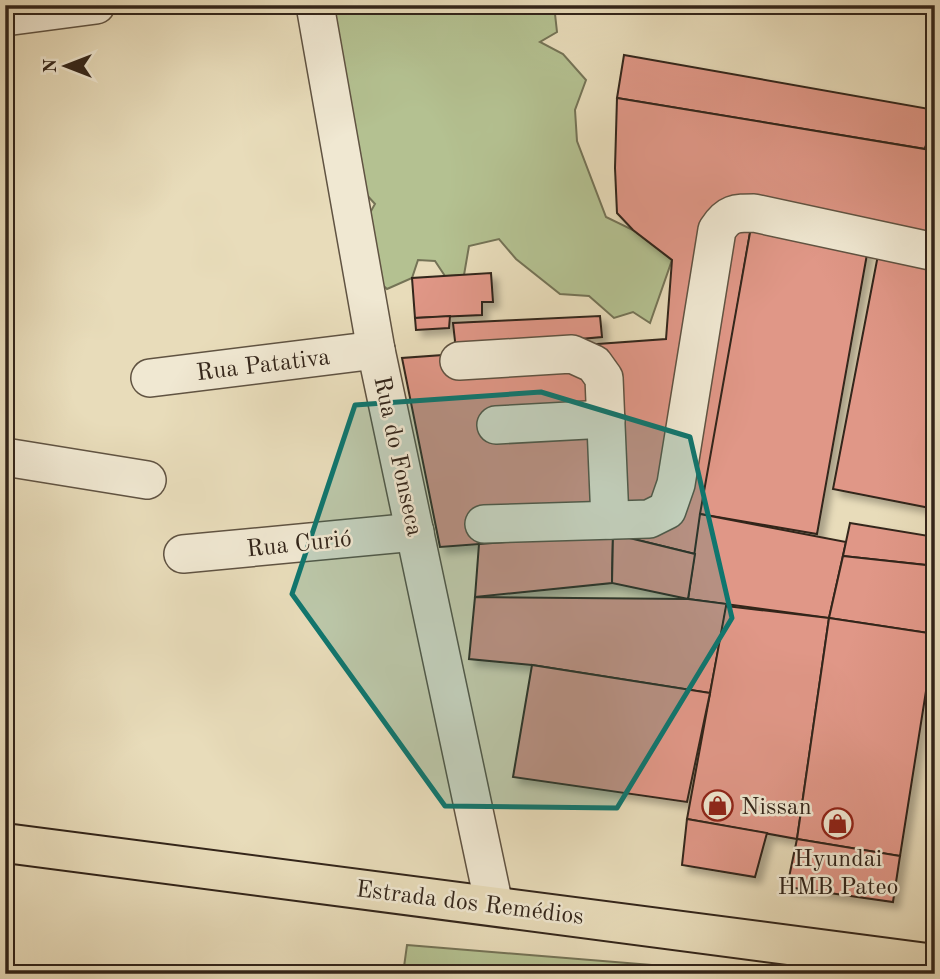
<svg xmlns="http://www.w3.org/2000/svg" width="940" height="979" viewBox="0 0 940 979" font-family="'Old Standard TT',serif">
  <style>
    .green { fill: #b4c191; stroke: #747356; stroke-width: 2 }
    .building { fill: #e09787; stroke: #33251a; stroke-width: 2; filter: url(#shadow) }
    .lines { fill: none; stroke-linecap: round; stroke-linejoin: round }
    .minor-casing { stroke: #605342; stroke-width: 40 }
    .major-casing { stroke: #33251a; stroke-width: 42 }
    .minor { stroke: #f0e8d2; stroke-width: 37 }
    .major { stroke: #e8dcba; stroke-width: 38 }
    .marked { fill: #0f766e; fill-opacity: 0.2; stroke: #0f766e; stroke-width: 5; stroke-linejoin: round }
    .labels { text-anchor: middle; stroke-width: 5; stroke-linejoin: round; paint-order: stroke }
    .street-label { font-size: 24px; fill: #33251a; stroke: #f0e8d2 }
    .poi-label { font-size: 24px; fill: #33251a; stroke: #f0e8d2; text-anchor: start }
  </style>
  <defs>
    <filter id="shadow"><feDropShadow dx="6" dy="6" stdDeviation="3.5" flood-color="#0004"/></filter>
  </defs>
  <rect width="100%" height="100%" fill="#e8dcba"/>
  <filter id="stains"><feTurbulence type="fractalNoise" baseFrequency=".00286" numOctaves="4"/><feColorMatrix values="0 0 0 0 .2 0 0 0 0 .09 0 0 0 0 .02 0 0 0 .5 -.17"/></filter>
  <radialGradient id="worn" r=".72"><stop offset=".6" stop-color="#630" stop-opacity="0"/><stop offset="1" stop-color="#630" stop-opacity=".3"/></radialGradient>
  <!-- green -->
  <g class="green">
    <polygon points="325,5 554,5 557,32 540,42 563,54 586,80 575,110 577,141 606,217 633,230 672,260 650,323 633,312 614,318 589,296 560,294 516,259 499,239 469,246 464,275 445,276 435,261 418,260 412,278 387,289 367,271 358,234 375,204 355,182"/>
    <polygon points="407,945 762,974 403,974"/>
  </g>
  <!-- building -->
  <g class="building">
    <polygon points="624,55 935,110 935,112 925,149 617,98"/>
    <polygon points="617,98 925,149 935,112 935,252 751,227 695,554 613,534 440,547 402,358 666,339 672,260 633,230 617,213 615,168"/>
    <polygon points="751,227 869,243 817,534 700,514"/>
    <polygon points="878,255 935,266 935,509 833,489"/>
    <polygon points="491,273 493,302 482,302 482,315 415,318 412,278"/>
    <polygon points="450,316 449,328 416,330 415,318"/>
    <polygon points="600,316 602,337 456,350 453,323"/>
    <polygon points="700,514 846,542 829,618 688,599"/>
    <polygon points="850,523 935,537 935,566 843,556"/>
    <polygon points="613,534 612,583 475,597 479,544"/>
    <polygon points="613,534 695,554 688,599 612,583"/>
    <polygon points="843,556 935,566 935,634 829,618"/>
    <polygon points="475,597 688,599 727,604 710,693 532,665 469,659"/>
    <polygon points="726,606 829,618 797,839 687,819"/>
    <polygon points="829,618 935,634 900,856 797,839"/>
    <polygon points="532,665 710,693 687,802 513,777"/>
    <polygon points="687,819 767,833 755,877 682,865"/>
    <polygon points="797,839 900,856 893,902 787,887"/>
  </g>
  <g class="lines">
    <defs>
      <g id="minor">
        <polyline points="315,5 376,350 494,905"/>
        <polyline points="5,17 96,5"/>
        <polyline points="459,361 572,354 594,364 604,378 610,520"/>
        <polyline points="150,378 376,350"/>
        <polyline points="496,425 606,419"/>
        <polyline points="5,457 147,480"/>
        <path d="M484,524L649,519L667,510L676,484L717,230C728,213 735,213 754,213L935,252"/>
        <polyline points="183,554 415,532"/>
      </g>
      <polyline id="major" points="5,843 935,964"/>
    </defs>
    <!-- minor casing -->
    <use href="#minor" class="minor-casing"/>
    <!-- major casing -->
    <use href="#major" class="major-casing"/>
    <!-- minor -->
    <use href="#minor" class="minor"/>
    <!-- major -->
    <use href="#major" class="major"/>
  </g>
  <!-- marked area -->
  <path class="marked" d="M541,392L690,437L732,618L617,808L445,806L292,594L355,405Z"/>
  <!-- icons -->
  <defs>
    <symbol id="shop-ring" viewBox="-11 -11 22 22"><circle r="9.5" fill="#f0e8d2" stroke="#8f2418" stroke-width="1.5"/><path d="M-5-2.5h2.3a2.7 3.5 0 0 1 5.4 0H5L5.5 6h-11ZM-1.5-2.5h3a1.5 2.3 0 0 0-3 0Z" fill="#8f2418"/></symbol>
  </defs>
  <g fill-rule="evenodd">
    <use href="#shop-ring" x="700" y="788" width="35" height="35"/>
    <use href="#shop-ring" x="820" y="806" width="35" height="35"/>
  </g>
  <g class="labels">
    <!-- street labels -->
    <g class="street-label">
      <text transform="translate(263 364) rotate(-7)" y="8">Rua Patativa</text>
      <text transform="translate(399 456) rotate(78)" y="8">Rua do Fonseca</text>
      <text transform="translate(299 543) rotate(-6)" y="8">Rua Curió</text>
      <text transform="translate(470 902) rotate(7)" y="8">Estrada dos Remédios</text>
    </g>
    <!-- poi labels -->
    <g class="poi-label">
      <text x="741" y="814">Nissan</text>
      <text x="838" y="866" text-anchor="middle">Hyundai<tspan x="838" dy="28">HMB Pateo</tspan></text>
    </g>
  </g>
  <!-- margin -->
  <rect width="940" height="979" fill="none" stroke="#e8dcba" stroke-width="28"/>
  <rect x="7" y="7" width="926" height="965" fill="none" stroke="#33251a" stroke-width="3.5"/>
  <rect x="14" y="14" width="912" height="951" fill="none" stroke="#33251a" stroke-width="2"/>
  <!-- north arrow -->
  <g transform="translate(66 66) rotate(270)" stroke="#f0e8d2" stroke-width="5" paint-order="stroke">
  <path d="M0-5L12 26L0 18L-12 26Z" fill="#33251a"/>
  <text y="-10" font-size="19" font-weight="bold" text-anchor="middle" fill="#33251a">N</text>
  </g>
  <rect width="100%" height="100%" filter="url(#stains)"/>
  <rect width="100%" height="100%" fill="url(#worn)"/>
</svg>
